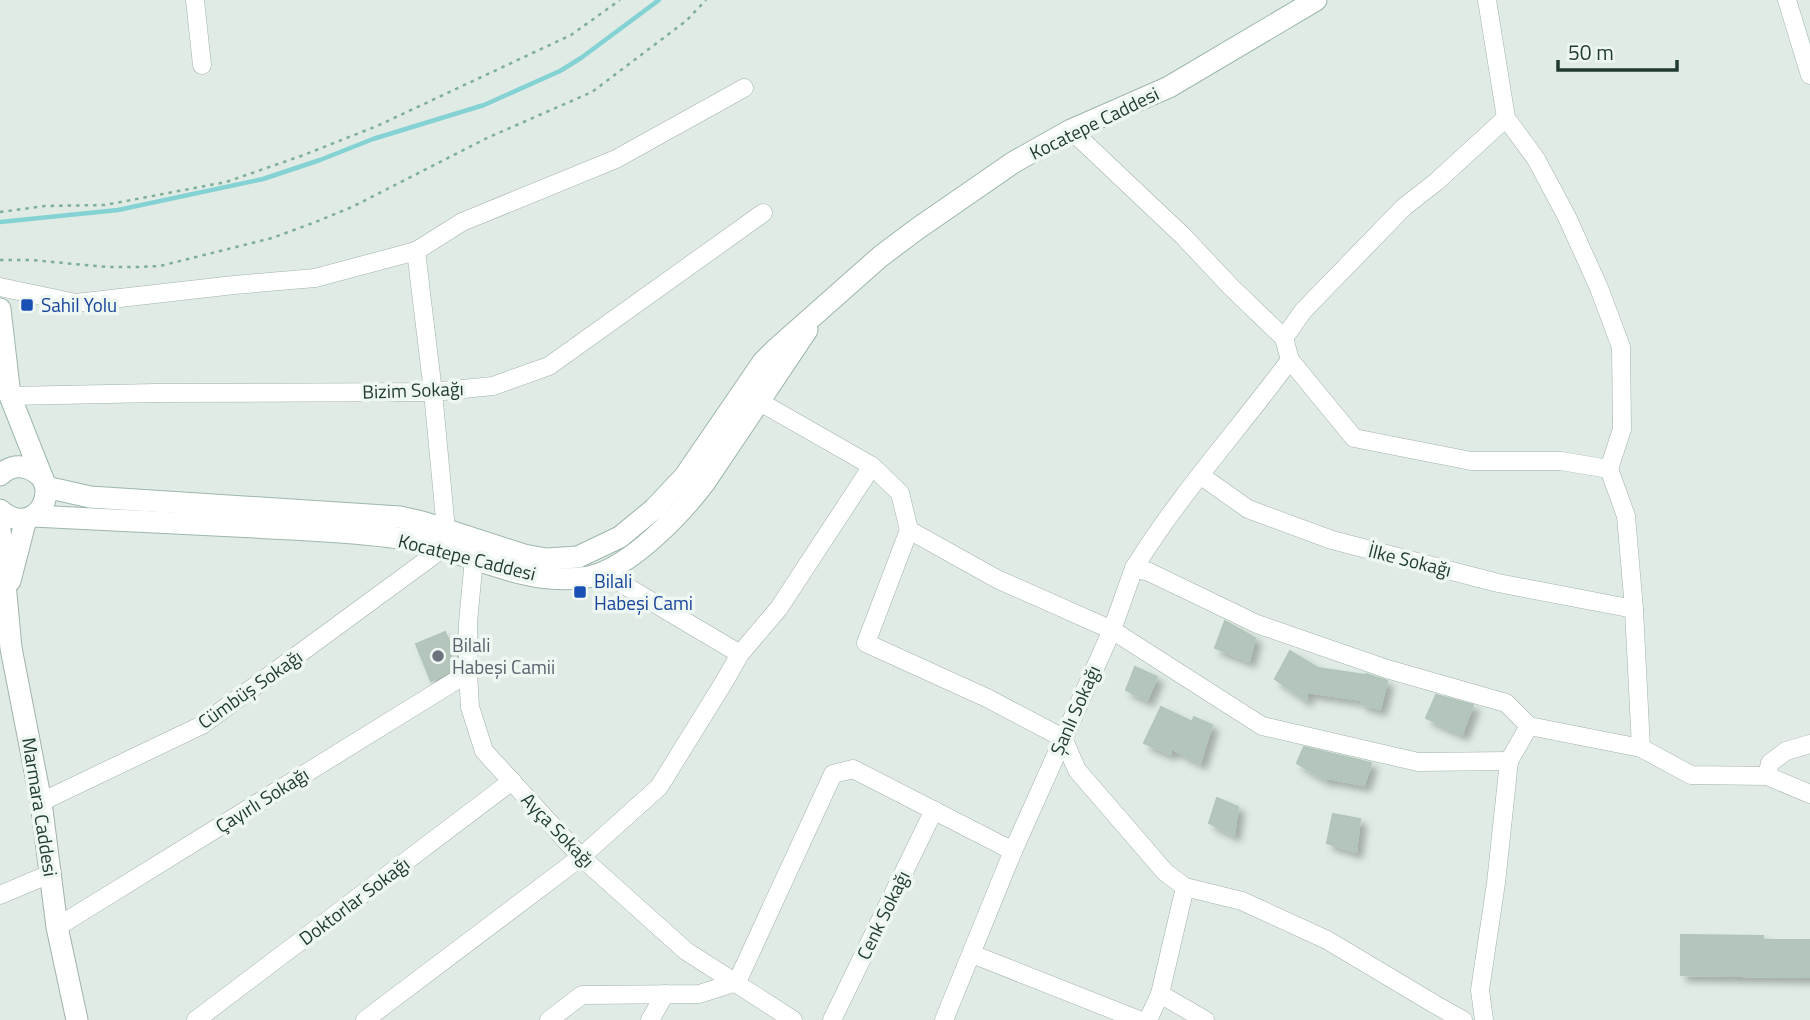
<svg xmlns="http://www.w3.org/2000/svg" width="1810" height="1020" viewBox="0 0 1810 1020" font-family="'Titillium Web',sans-serif">
  <style>
    .lines { fill: none; stroke-linecap: round; stroke-linejoin: round }
    .stream { stroke: #84d2d3; stroke-width: 4.5 }
    .building { fill: #b4c6bc; stroke: #b1c5ba; stroke-width: 2; filter: url(#shadow) }
    .minor-casing { stroke: #a2b3aa; stroke-width: 19 }
    .tertiary-casing { stroke: #a2b3aa; stroke-width: 23 }
    .secondary-casing { stroke: #9db7aa; stroke-width: 23 }
    .path { stroke: #7eb099; stroke-width: 2.5; stroke-dasharray: 3.5 5; stroke-linecap: butt }
    .minor { stroke: #fff; stroke-width: 18 }
    .tertiary { stroke: #fff; stroke-width: 21 }
    .secondary { stroke: #fff; stroke-width: 21 }
    .transit-dot { fill: #1a4fb4; stroke: #eff7f2; stroke-width: 2.5 }
    .worship-dot { fill: #6b7280; stroke: #eff7f2; stroke-width: 2.5 }
    .labels { text-anchor: middle; stroke-width: 7; stroke-linejoin: round; paint-order: stroke }
    .street-label { font-size: 19px; fill: #1f3b30; stroke: #eff7f2 }
    .transit-label { font-size: 19px; fill: #164399; stroke: #eff7f2; text-anchor: start }
    .worship-label { font-size: 19px; fill: #5b616d; stroke: #eff7f2; text-anchor: start }
  </style>
  <defs>
    <filter id="shadow"><feDropShadow dx="6" dy="6" stdDeviation="3.5" flood-color="#0004"/></filter>
  </defs>
  <rect width="100%" height="100%" fill="#dfebe4"/>
  <g class="lines">
    <!-- stream -->
    <polyline class="stream" points="0,222 118,210 263,179 320,160 373,139 484,105 560,71 581,58 659,0"/>
  </g>
  <!-- building -->
  <g class="building">
    <polygon points="1225,621 1255,638 1249,661 1215,648"/>
    <polygon points="445,632 457,661 457,667 431,681 416,644"/>
    <polygon points="1290,651 1318,668 1365,675 1366,674 1387,681 1380,709 1361,704 1362,700 1307,692 1306,700 1275,679"/>
    <polygon points="1135,667 1157,677 1147,700 1126,690"/>
    <polygon points="1436,695 1473,705 1462,734 1426,718"/>
    <polygon points="1161,707 1192,722 1194,717 1212,725 1200,763 1171,748 1170,754 1144,743"/>
    <polygon points="1304,747 1371,763 1364,785 1327,778 1326,780 1297,763"/>
    <polygon points="1217,798 1238,807 1234,835 1209,823"/>
    <polygon points="1333,814 1360,819 1356,852 1327,843"/>
    <polygon points="1681,935 1763,936 1763,940 1810,940 1810,977 1681,975"/>
  </g>
  <g class="lines">
    <defs>
      <g id="minor">
        <polyline points="195,0 202,65"/>
        <polyline points="1487,0 1506,118 1536,159 1567,217 1599,288 1621,347 1622,429 1609,469"/>
        <polyline points="1787,0 1810,75"/>
        <polyline points="1071,130 1183,236 1231,287 1284,338 1290,360 1354,438 1471,461 1561,461 1609,469 1626,516 1634,609 1641,748"/>
        <polyline points="0,287 76,303 234,285 315,278 416,251"/>
        <polyline points="1284,338 1303,311 1404,207 1436,182 1506,118"/>
        <path d="M1290,360C1238,430 1180,494 1134,568L1149,572L1257,624L1387,669L1506,703L1529,726"/>
        <polyline points="10,396 156,393 433,392 493,386 549,366 763,213"/>
        <polyline points="760,402 872,466 900,493 909,530 997,579 1112,630 1262,726 1418,762 1509,761 1496,883 1480,990 1484,1020"/>
        <polyline points="1200,475 1248,509 1332,540 1498,583 1634,609"/>
        <polyline points="446,530 433,392 416,251 462,222 616,159 744,88"/>
        <polyline points="909,530 866,643 987,698 1063,738 1077,770 1165,872 1185,887 1242,901 1327,940 1436,1005 1463,1020"/>
        <polyline points="474,559 468,622 468,673 470,707 484,751 581,857 686,951 793,1020"/>
        <polyline points="602,572 740,654"/>
        <polyline points="1509,761 1529,726 1641,748 1691,775 1767,776 1810,794"/>
        <polyline points="1767,776 1770,763 1786,751 1810,744"/>
        <polyline points="41,802 202,725 442,549"/>
        <polyline points="1013,851 1112,630 1134,568"/>
        <polyline points="0,895 52,873"/>
        <polyline points="57,927 468,673"/>
        <polyline points="972,954 1139,1020"/>
        <polyline points="1160,994 1205,1020"/>
        <polyline points="196,1020 512,781"/>
        <polyline points="365,1020 581,857 659,787 724,682 740,654 779,608 872,466"/>
        <polyline points="549,1020 582,995 699,994 737,982 833,774 853,769 1013,851 944,1020"/>
        <polyline points="650,1020 665,994"/>
        <polyline points="832,1020 934,810"/>
        <polyline points="1148,1020 1160,994 1185,887"/>
      </g>
      <g id="tertiary">
        <polyline points="0,530 11,648 41,802 57,927 77,1020"/>
        <polyline points="10,581 26,519"/>
      </g>
      <g id="secondary">
        <path d="M0,309L10,396L46,487C48,515 22,530 0,510"/>
        <path d="M0,475C14,462 30,465 43,479"/>
        <polyline points="46,487 90,497 400,517 422,522 524,555 546,559 578,557 620,537 654,509 685,476 763,362 777,348 881,256 917,229 1014,162 1071,130 1169,87 1316,0"/>
        <path d="M33,516C107,519 181,523 255,527C302,530 351,531 398,538C461,547 522,588 588,577C629,569 681,514 705,482L807,330"/>
      </g>
    </defs>
    <!-- minor casing -->
    <use href="#minor" class="minor-casing"/>
    <!-- tertiary casing -->
    <use href="#tertiary" class="tertiary-casing"/>
    <!-- secondary casing -->
    <use href="#secondary" class="secondary-casing"/>
    <!-- path -->
    <g class="path">
      <polyline points="0,212 45,206 105,205 226,182 301,156 377,126 571,35 620,0"/>
      <polyline points="0,260 31,260 107,267 139,267 160,266 272,238 313,223 352,207 487,138 592,92 686,21 706,0"/>
    </g>
    <!-- minor -->
    <use href="#minor" class="minor"/>
    <!-- tertiary -->
    <use href="#tertiary" class="tertiary"/>
    <!-- secondary -->
    <use href="#secondary" class="secondary"/>
  </g>
  <!-- markers -->
  <g class="transit-dot">
    <rect x="20" y="298" width="14" height="14" rx="3.5"/>
    <rect x="573" y="585" width="14" height="14" rx="3.5"/>
  </g>
  <circle class="worship-dot" cx="438" cy="656" r="7"/>
  <g class="labels">
    <!-- street labels -->
    <g class="street-label">
      <text transform="translate(1094 123) rotate(-26)" y="7">Kocatepe Caddesi</text>
      <text transform="translate(413 390) rotate(-2)" y="7">Bizim Sokağı</text>
      <text transform="translate(467 557) rotate(14)" y="7">Kocatepe Caddesi</text>
      <text transform="translate(1410 560) rotate(14)" y="7">İlke Sokağı</text>
      <text transform="translate(250 689) rotate(-35)" y="7">Cümbüş Sokağı</text>
      <text transform="translate(1075 710) rotate(-66)" y="7">Şanlı Sokağı</text>
      <text transform="translate(262 800) rotate(-32)" y="7">Çayırlı Sokağı</text>
      <text transform="translate(40 807) rotate(81)" y="7">Marmara Caddesi</text>
      <text transform="translate(558 830) rotate(46)" y="7">Ayça Sokağı</text>
      <text transform="translate(354 901) rotate(-37)" y="7">Doktorlar Sokağı</text>
      <text transform="translate(883 915) rotate(-64)" y="7">Cenk Sokağı</text>
    </g>
    <!-- transit labels -->
    <g class="transit-label">
      <text x="41" y="312">Sahil Yolu</text>
      <text x="594" y="588">Bilali<tspan x="594" dy="22">Habeşi Cami</tspan></text>
    </g>
    <!-- worship labels -->
    <g class="worship-label">
      <text x="452" y="652">Bilali<tspan x="452" dy="22">Habeşi Camii</tspan></text>
    </g>
  </g>
  <!-- scale -->
  <path d="M1558 60v10h119v-10" fill="none" stroke="#1f3b30" stroke-width="3.5"/>
  <text x="1568" y="60" font-size="21" fill="#1f3b30" stroke="#eff7f2" stroke-width="5" paint-order="stroke">50 m</text>
</svg>
